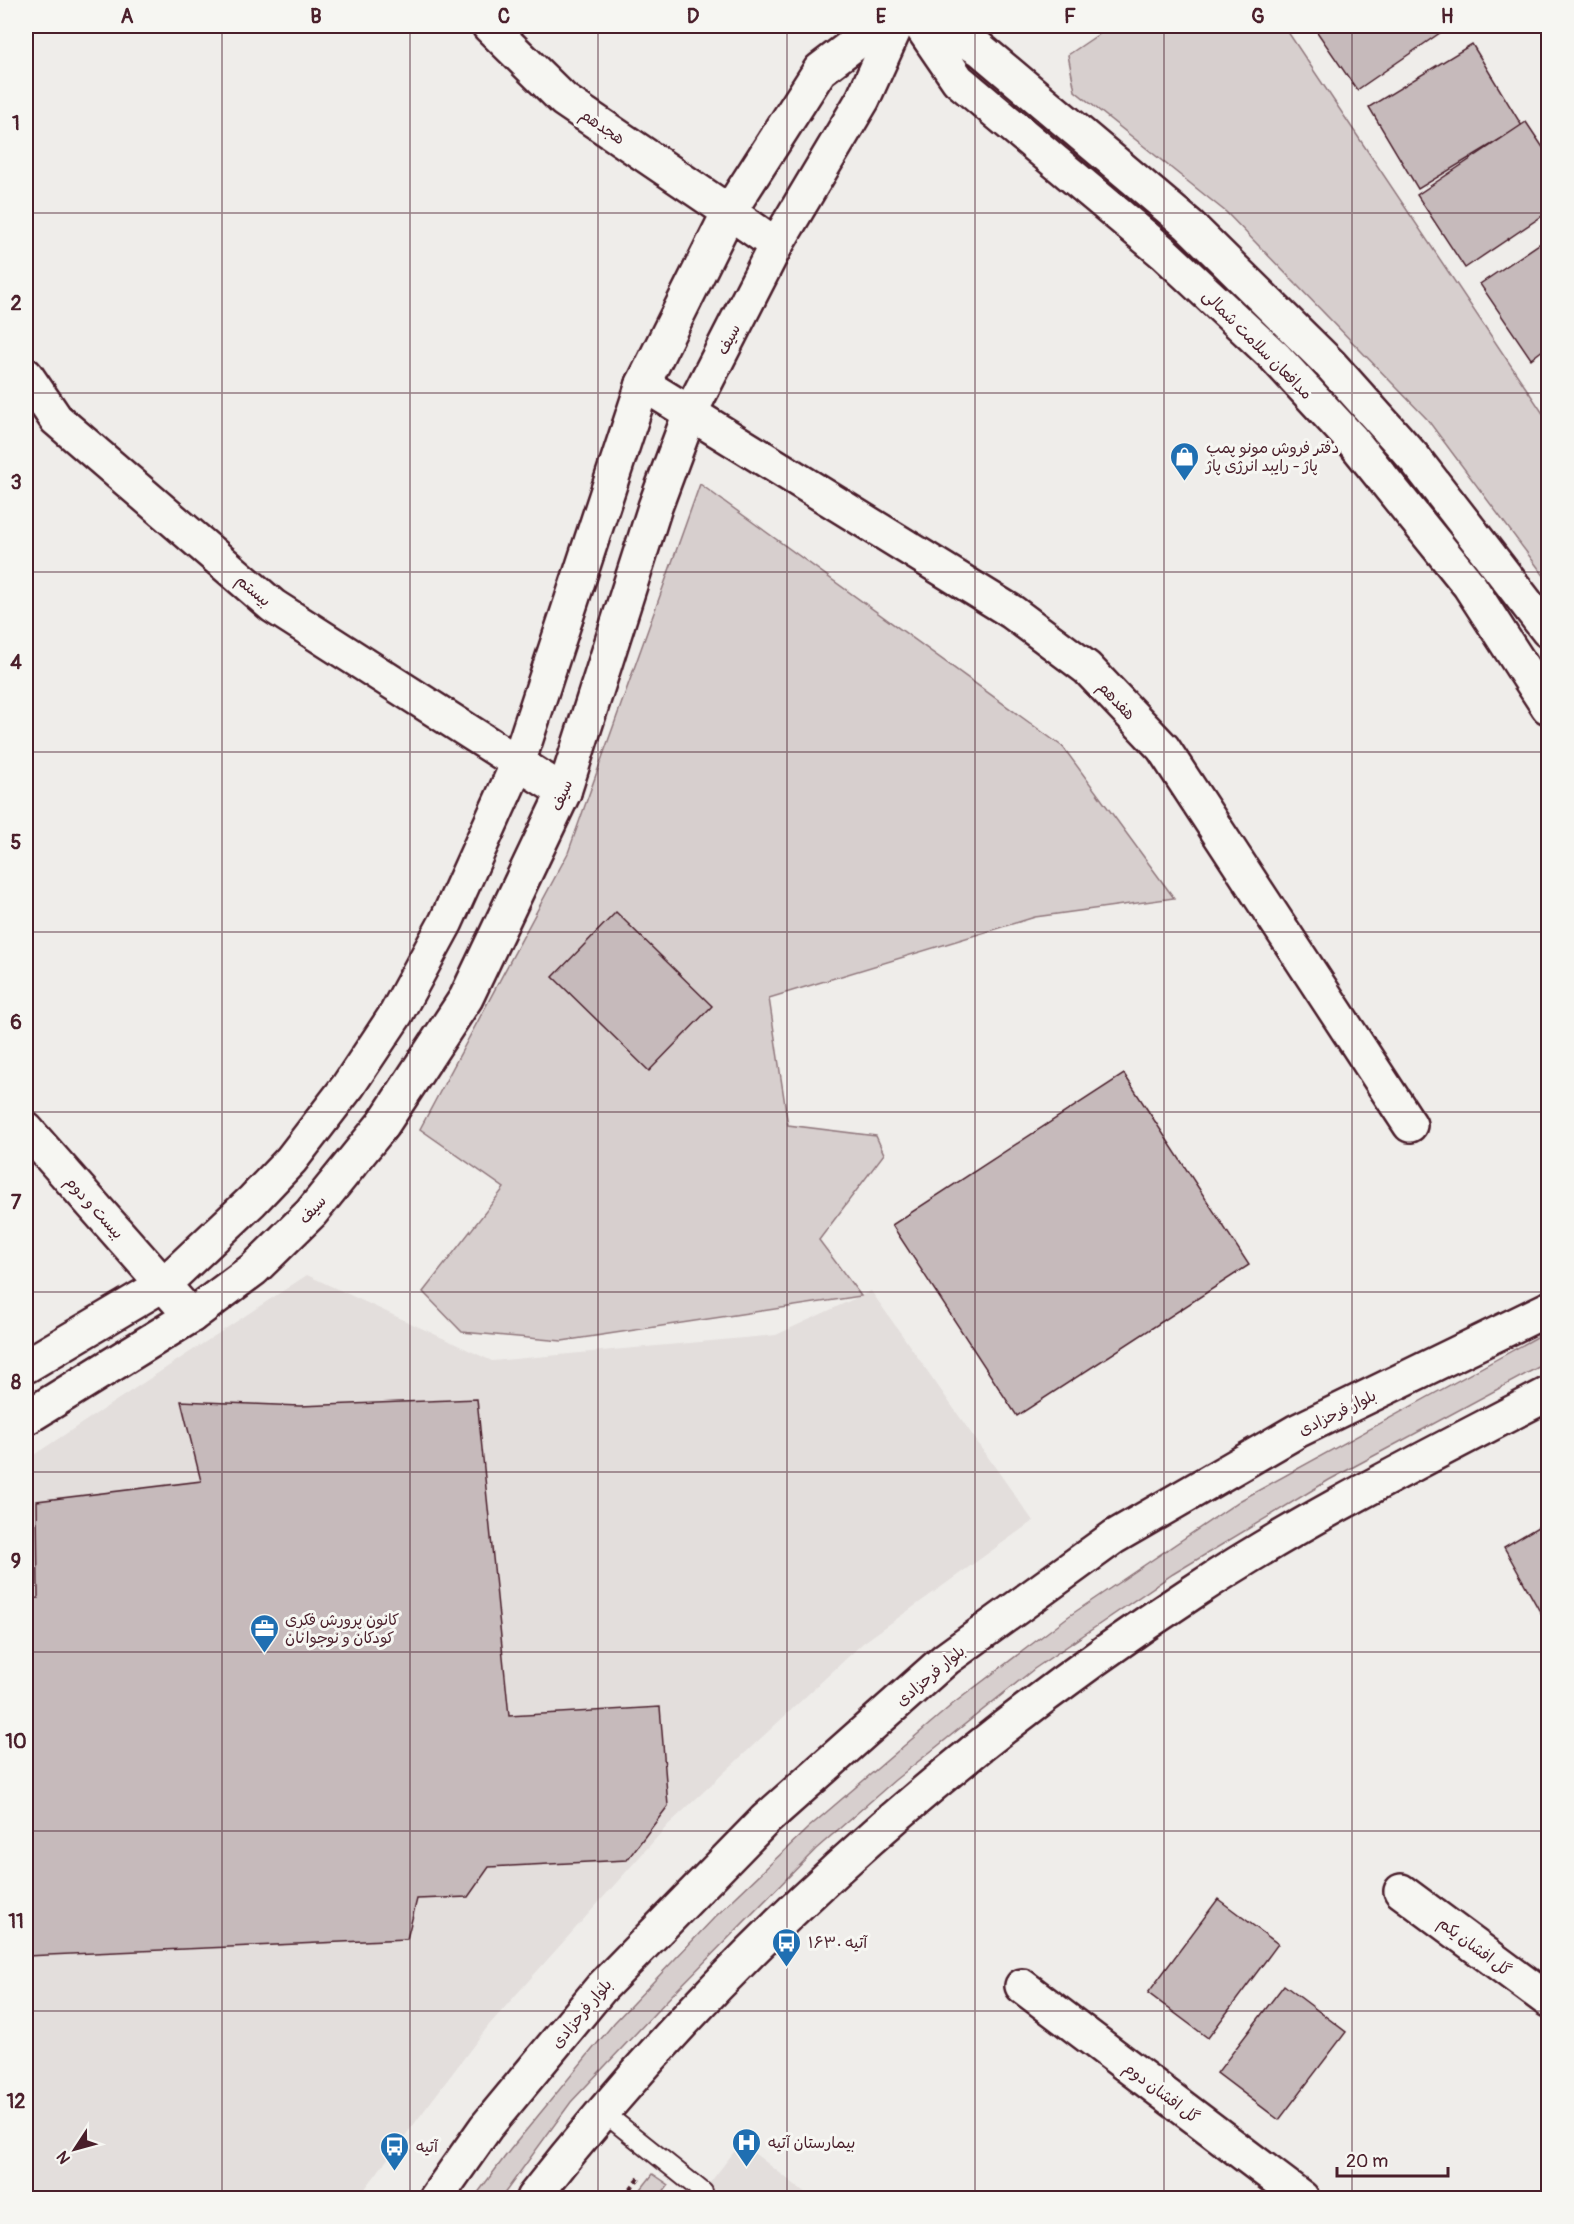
<svg xmlns="http://www.w3.org/2000/svg" width="1574" height="2224" viewBox="0 0 1574 2224" font-family="Pangolin,'Playpen Sans Arabic',sans-serif">
  <style>
    .built { fill: #e3dedc }
    .green { fill: #d7cfce; stroke: #90777c; stroke-width: 1.5 }
    .building { fill: #c6babb; stroke: #4a1f2b; stroke-width: 1.5 }
    .lines { fill: none; stroke-linecap: round; stroke-linejoin: round }
    .lane-casing { stroke: #4a1f2b; stroke-width: 22 }
    .street-casing { stroke: #4a1f2b; stroke-width: 38 }
    .secondary-casing { stroke: #4a1f2b; stroke-width: 38 }
    .path { stroke: #4a1f2b; stroke-width: 4; stroke-dasharray: 6 4.5; stroke-linecap: butt }
    .lane { stroke: #f6f6f2; stroke-width: 18 }
    .street { stroke: #f6f6f2; stroke-width: 33 }
    .secondary { stroke: #f6f6f2; stroke-width: 33 }
    .grid { fill: none; stroke: #4a1f2b; stroke-width: 1.5; stroke-opacity: 0.55 }
    .labels { text-anchor: middle; stroke-width: 6; stroke-linejoin: round; paint-order: stroke }
    .street-label { font-size: 16px; fill: #4a1f2b; stroke: #f6f6f2 }
    .poi-label { font-size: 16px; fill: #4a1f2b; stroke: #f6f6f2; text-anchor: start }
    .neatline { fill: none; stroke: #4a1f2b; stroke-width: 2 }
    .grid-label { font-size: 20px; text-anchor: middle; font-weight: bold; fill: #4a1f2b }
  </style>
  <rect width="100%" height="100%" fill="#efedea"/>
  <filter id="ink" filterUnits="userSpaceOnUse"><feTurbulence type="fractalNoise" baseFrequency=".0167" numOctaves="2"/><feDisplacementMap in="SourceGraphic" scale="12" xChannelSelector="R" yChannelSelector="G"/><feConvolveMatrix kernelMatrix="1 2 1 2 8 2 1 2 1" color-interpolation-filters="sRGB"/></filter>
  <g filter="url(#ink)">
    <!-- built -->
    <g class="built">
      <polygon points="307,1275 492,1361 776,1335 871,1291 1033,1521 863,1643 669,1824 489,2025 358,2198 26,2198 26,1460"/>
      <polygon points="741,2143 812,2198 698,2198"/>
    </g>
    <!-- green -->
    <g class="green">
      <polygon points="1111,26 1284,26 1548,421 1548,581 1427,419 1226,212 1075,91 1068,55"/>
      <polygon points="700,484 1063,747 1174,898 1035,917 769,998 788,1125 876,1136 884,1154 819,1240 861,1296 562,1341 462,1332 423,1292 504,1188 420,1129 568,853"/>
      <polygon points="1548,1331 1548,1362 1329,1480 1173,1574 1034,1669 895,1780 816,1849 672,1995 571,2102 501,2198 474,2198 510,2150 614,2023 715,1917 808,1828 954,1703 1069,1616 1241,1500"/>
      <polygon points="653,2174 669,2185 659,2198 634,2198"/>
    </g>
    <!-- building -->
    <g class="building">
      <polygon points="1313,26 1446,26 1447,28 1357,90"/>
      <polygon points="1472,44 1522,126 1418,189 1369,107"/>
      <polygon points="1526,122 1548,155 1548,212 1465,268 1417,195"/>
      <polygon points="1548,238 1548,346 1531,359 1480,284"/>
      <polygon points="616,912 712,1006 649,1071 553,977"/>
      <polygon points="1124,1074 1249,1265 1017,1416 892,1225"/>
      <polygon points="477,1399 509,1716 660,1707 668,1806 627,1860 489,1867 468,1897 417,1899 407,1939 26,1956 26,1599 38,1598 37,1501 201,1481 181,1401 300,1406"/>
      <polygon points="1548,1521 1548,1626 1504,1547"/>
      <polygon points="1218,1899 1278,1944 1208,2038 1148,1993"/>
      <polygon points="1284,1985 1346,2032 1279,2120 1217,2073"/>
    </g>
    <g class="lines">
      <defs>
        <polyline id="lane" points="603,2112 703,2192"/>
        <g id="street">
          <polyline points="489,26 564,100 729,212"/>
          <polyline points="26,375 56,419 273,606 518,763"/>
          <polyline points="690,413 1012,612 1087,668 1163,748 1410,1125"/>
          <polyline points="26,1129 191,1316"/>
          <polyline points="1401,1891 1548,2000"/>
          <polyline points="1022,1986 1302,2198"/>
        </g>
        <g id="secondary">
          <polyline points="921,26 958,80 1164,253 1275,357 1352,440 1469,585 1548,707"/>
          <polyline points="941,26 980,49 1189,225 1330,364 1415,459 1548,631"/>
          <polyline points="729,212 776,245"/>
          <polyline points="643,384 690,413"/>
          <polyline points="518,763 564,792"/>
          <polyline points="26,1366 164,1284 252,1201 291,1160 348,1086 396,1014 446,922 518,763 643,384 729,212 820,70 878,26"/>
          <polyline points="26,1418 191,1316 254,1269 311,1213 383,1124 466,998 564,792 655,507 690,413 776,245 863,99 896,26"/>
          <polyline points="436,2198 486,2127 601,1988 765,1820 946,1659 1114,1537 1297,1431 1548,1309"/>
          <path d="M533,2198C717,1962 942,1756 1193,1592C1306,1517 1428,1457 1548,1394"/>
        </g>
      </defs>
      <!-- lane casing -->
      <use href="#lane" class="lane-casing"/>
      <!-- street casing -->
      <use href="#street" class="street-casing"/>
      <!-- secondary casing -->
      <use href="#secondary" class="secondary-casing"/>
      <!-- path -->
      <polyline class="path" points="623,2198 639,2178"/>
      <!-- lane -->
      <use href="#lane" class="lane"/>
      <!-- street -->
      <use href="#street" class="street"/>
      <!-- secondary -->
      <use href="#secondary" class="secondary"/>
    </g>
  </g>
  <!-- grid -->
  <path class="grid" d="M222,26V2198M410,26V2198M598,26V2198M787,26V2198M975,26V2198M1164,26V2198M1352,26V2198M26,213H1548M26,393H1548M26,572H1548M26,752H1548M26,932H1548M26,1112H1548M26,1292H1548M26,1472H1548M26,1652H1548M26,1831H1548M26,2011H1548"/>
  <!-- icons -->
  <defs>
    <symbol id="shop-pin" viewBox="-11 -11 22 30"><path d="M0 17L-7.5 6A9.5 9.5 0 1 1 7.5 6Z" fill="#1f6fb2" stroke="#f6f6f2"/><path d="M-5-2.5h2.3a2.7 3.5 0 0 1 5.4 0H5L5.5 6h-11ZM-1.5-2.5h3a1.5 2.3 0 0 0-3 0Z" fill="#fff"/></symbol>
    <symbol id="office-pin" viewBox="-11 -11 22 30"><path d="M0 17L-7.5 6A9.5 9.5 0 1 1 7.5 6Z" fill="#1f6fb2" stroke="#f6f6f2"/><path d="M-6-3h4V-5.5h4V-3h4V5H-6ZM-1-4.5V-3h2v-1.5ZM-6 0V1H6V0Z" fill="#fff"/></symbol>
    <symbol id="bus-pin" viewBox="-11 -11 22 30"><path d="M0 17L-7.5 6A9.5 9.5 0 1 1 7.5 6Z" fill="#1f6fb2" stroke="#f6f6f2"/><path d="M-5-6H5V4H4V6H2V4H-2V6H-4V4H-5ZM-3.5-4V0h7V-4ZM-3.5 1.2v1.5H-2V1.2ZM2 1.2v1.5H3.5V1.2Z" fill="#fff"/></symbol>
    <symbol id="hospital-pin" viewBox="-11 -11 22 30"><path d="M0 17L-7.5 6A9.5 9.5 0 1 1 7.5 6Z" fill="#1f6fb2" stroke="#f6f6f2"/><path d="M-5-5h3v3.5h4V-5h3V5h-3V1.5h-4V5h-3Z" fill="#fff"/></symbol>
  </defs>
  <g fill-rule="evenodd">
    <use href="#shop-pin" x="1168" y="440" width="33" height="45"/>
    <use href="#office-pin" x="248" y="1612" width="33" height="45"/>
    <use href="#bus-pin" x="770" y="1926" width="33" height="45"/>
    <use href="#hospital-pin" x="730" y="2126" width="33" height="45"/>
    <use href="#bus-pin" x="378" y="2130" width="33" height="45"/>
  </g>
  <g class="labels">
    <!-- street labels -->
    <g class="street-label">
      <text transform="translate(603 126) rotate(34)" y="6">هجدهم</text>
      <text transform="translate(728 339) rotate(-63)" y="6">سیف</text>
      <text transform="translate(1258 344) rotate(45)" y="6">مدافعان سلامت شمالی</text>
      <text transform="translate(254 590) rotate(40)" y="6">بیستم</text>
      <text transform="translate(1117 700) rotate(46)" y="6">هفدهم</text>
      <text transform="translate(561 795) rotate(-68)" y="6">سیف</text>
      <text transform="translate(95 1207) rotate(48)" y="6">بیست و دوم</text>
      <text transform="translate(312 1209) rotate(-48)" y="6">سیف</text>
      <text transform="translate(1337 1412) rotate(-26)" y="6">بلوار فرحزادی</text>
      <text transform="translate(930 1675) rotate(-40)" y="6">بلوار فرحزادی</text>
      <text transform="translate(1475 1946) rotate(37)" y="6">گل افشان یکم</text>
      <text transform="translate(581 2013) rotate(-50)" y="6">بلوار فرحزادی</text>
      <text transform="translate(1162 2092) rotate(37)" y="6">گل افشان دوم</text>
    </g>
    <!-- poi labels -->
    <g class="poi-label">
      <text x="1206" y="453">دفتر فروش مونو پمپ<tspan x="1206" dy="18">پاژ - رایبد انرژی پاژ</tspan></text>
      <text x="285" y="1625">کانون پرورش فکری<tspan x="285" dy="18">کودکان و نوجوانان</tspan></text>
      <text x="808" y="1948">آتیه ۱۶۳۰</text>
      <text x="768" y="2148">بیمارستان آتیه</text>
      <text x="416" y="2152">آتیه</text>
    </g>
  </g>
  <!-- margin -->
  <rect width="1574" height="2224" fill="none" stroke="#f6f6f2" stroke-width="66"/>
  <!-- north arrow -->
  <g transform="translate(75 2149) rotate(234)" stroke="#f6f6f2" stroke-width="4.5" paint-order="stroke">
  <path d="M0-4.5L10 22L0 15L-10 22Z" fill="#4a1f2b"/>
  <text y="-9" font-size="16" font-weight="bold" text-anchor="middle" fill="#4a1f2b">N</text>
  </g>
  <!-- scale -->
  <path d="M1337 2167v9h111v-9" fill="none" stroke="#4a1f2b" stroke-width="3"/>
  <text x="1346" y="2167" font-size="18" fill="#4a1f2b" stroke="#f6f6f2" stroke-width="4.5" paint-order="stroke">20 m</text>
  <rect x="33" y="33" width="1508" height="2158" class="neatline"/>
  <g class="grid-label">
    <text x="127" y="23">A</text>
    <text x="316" y="23">B</text>
    <text x="504" y="23">C</text>
    <text x="693" y="23">D</text>
    <text x="881" y="23">E</text>
    <text x="1070" y="23">F</text>
    <text x="1258" y="23">G</text>
    <text x="1447" y="23">H</text>
    <text x="16" y="130">1</text>
    <text x="16" y="310">2</text>
    <text x="16" y="489">3</text>
    <text x="16" y="669">4</text>
    <text x="16" y="849">5</text>
    <text x="16" y="1029">6</text>
    <text x="16" y="1209">7</text>
    <text x="16" y="1389">8</text>
    <text x="16" y="1568">9</text>
    <text x="16" y="1748">10</text>
    <text x="16" y="1928">11</text>
    <text x="16" y="2108">12</text>
  </g>
</svg>
